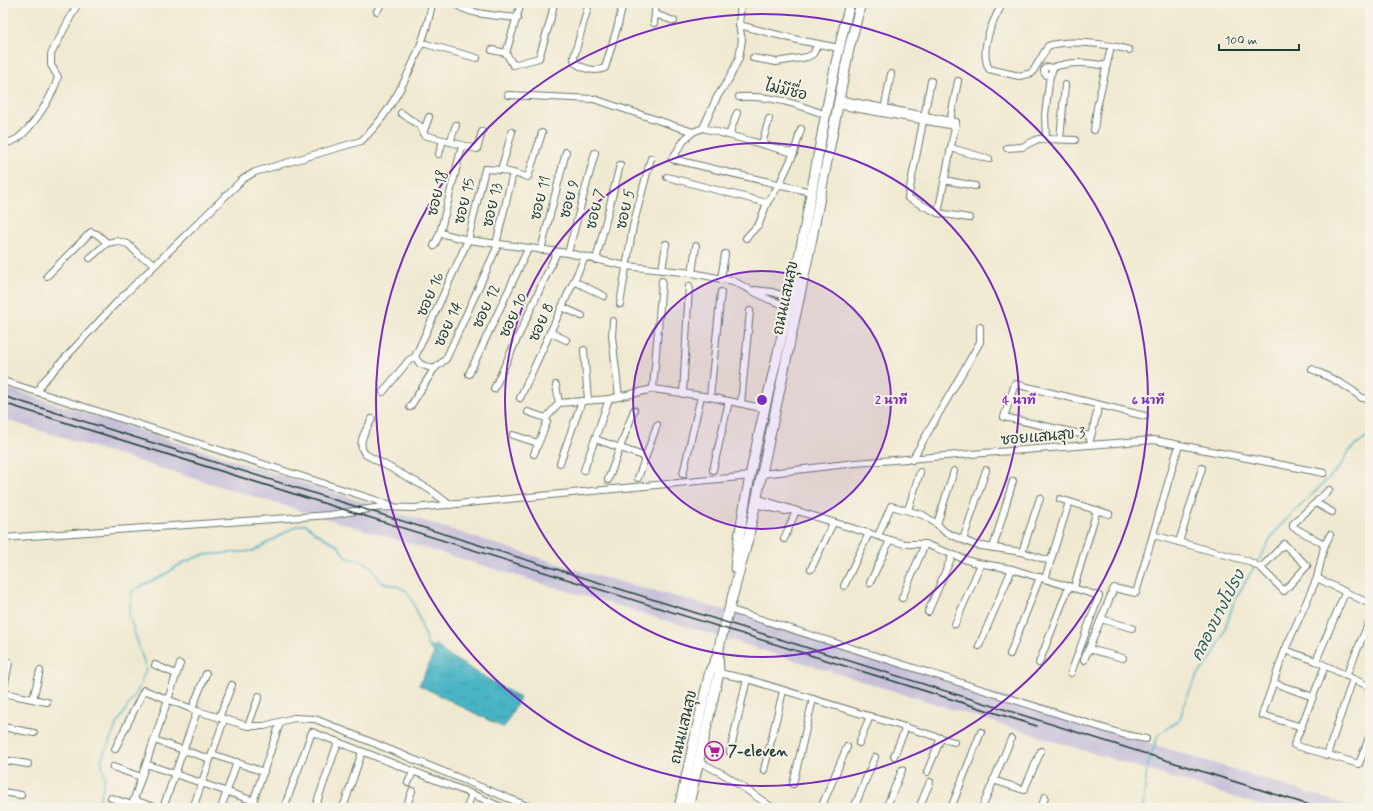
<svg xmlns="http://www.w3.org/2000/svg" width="1373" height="811" viewBox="0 0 1373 811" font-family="Mynerve,'Playpen Sans Thai',sans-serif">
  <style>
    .railway { fill: #c6c0d9 }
    .water { fill: url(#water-ripples); stroke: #34787c }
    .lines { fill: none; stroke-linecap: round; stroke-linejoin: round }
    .stream { stroke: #49b4c5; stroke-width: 1.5 }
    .street-casing { stroke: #68796b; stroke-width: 8 }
    .secondary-casing { stroke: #68796b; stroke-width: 11 }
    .street { stroke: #fff; stroke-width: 6 }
    .secondary { stroke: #fff; stroke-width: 9 }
    .rail { stroke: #1f3d34; stroke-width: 1.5 }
    .ring { fill: none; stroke: #7b2cbf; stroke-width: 2 }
    .labels { text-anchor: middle; stroke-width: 4; stroke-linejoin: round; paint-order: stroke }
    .street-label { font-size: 15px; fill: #1f3d34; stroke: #f7f3e8 }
    .poi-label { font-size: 15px; font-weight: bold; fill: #1f3d34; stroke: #f7f3e8; text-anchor: start }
    .water-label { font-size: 16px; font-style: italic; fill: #2a5b58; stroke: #f7f3e8 }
    .centre { fill: #7b2cbf; stroke: #f7f3e8; stroke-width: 2 }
    .ring-label { font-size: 12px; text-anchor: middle; font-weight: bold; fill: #7b2cbf; stroke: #f7f3e8; stroke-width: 4; stroke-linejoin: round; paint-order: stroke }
  </style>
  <defs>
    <pattern id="water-ripples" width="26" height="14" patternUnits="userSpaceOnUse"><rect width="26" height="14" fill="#49b4c5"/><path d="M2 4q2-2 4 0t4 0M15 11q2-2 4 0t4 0" fill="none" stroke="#3c94a1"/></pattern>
  </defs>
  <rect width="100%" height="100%" fill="#f7f3e8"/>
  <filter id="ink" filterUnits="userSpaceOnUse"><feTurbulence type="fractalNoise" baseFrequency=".025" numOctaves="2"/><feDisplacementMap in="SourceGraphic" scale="8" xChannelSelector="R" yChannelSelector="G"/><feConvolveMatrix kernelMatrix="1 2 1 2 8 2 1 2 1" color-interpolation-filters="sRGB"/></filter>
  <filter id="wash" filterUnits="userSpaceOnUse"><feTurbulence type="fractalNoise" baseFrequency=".012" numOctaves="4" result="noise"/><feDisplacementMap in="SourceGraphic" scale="16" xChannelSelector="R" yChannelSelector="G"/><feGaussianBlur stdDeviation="0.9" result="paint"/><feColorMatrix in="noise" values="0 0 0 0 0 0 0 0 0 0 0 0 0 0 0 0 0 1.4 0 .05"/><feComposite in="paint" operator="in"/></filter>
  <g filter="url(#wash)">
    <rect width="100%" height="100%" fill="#f0e9d1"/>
    <!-- railway -->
    <polygon class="railway" points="3,387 587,573 732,612 1356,808 1269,808 714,635 169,471 3,419"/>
    <!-- water -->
    <polygon class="water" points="437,645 446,654 520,698 504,728 419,685 434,653 428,647"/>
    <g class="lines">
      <!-- stream -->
      <g class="stream">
        <polyline points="1257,563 1271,538 1280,526 1340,467 1349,451 1370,435"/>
        <path d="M98,808L105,777L101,760L118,722L138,690L146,669L129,615L132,591L164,575L184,562L203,555L254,551L296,526L306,524L316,533L337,545L347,558C366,560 371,563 380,581C387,584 401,586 406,591C414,598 425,636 428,647"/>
        <polyline points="1143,808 1147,768 1158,735 1180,719 1186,699 1197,676 1211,659 1222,637 1235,599 1255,566"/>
      </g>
    </g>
  </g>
  <g filter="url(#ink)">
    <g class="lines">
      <defs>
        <g id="street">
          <path d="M455,3C465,15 503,16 518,18"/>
          <path d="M589,3L574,57L575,63C584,69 595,72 605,68L618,25L623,3"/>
          <path d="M1003,3C993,20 979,49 989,69L1019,76L1032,73L1048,46C1068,39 1109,44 1129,50"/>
          <polyline points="377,11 382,3"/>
          <polyline points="655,14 674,21"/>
          <polyline points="654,23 656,3"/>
          <polyline points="739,25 798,40 839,48"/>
          <polyline points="422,43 477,58"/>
          <polyline points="492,50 506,53 513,65 539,58 551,18 554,3"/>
          <polyline points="506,53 521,3"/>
          <polyline points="753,58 776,62 807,57 813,54 818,44"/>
          <circle cx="1048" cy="71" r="4"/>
          <path d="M1051,68C1069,61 1088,62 1106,66"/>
          <polyline points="931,81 908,198 938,213 969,218"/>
          <polyline points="508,95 594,99 693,132 703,128 794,153"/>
          <path d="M739,97C771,95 797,104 826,115"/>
          <polyline points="838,99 956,122 938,213"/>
          <polyline points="837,105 955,126"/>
          <polyline points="884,110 891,74"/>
          <polyline points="401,113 420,126 424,135 477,149 482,132"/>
          <polyline points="950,121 958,81"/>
          <polyline points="703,128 717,97 729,79 739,58 742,40 739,25 741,3"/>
          <polyline points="1094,130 1097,107 1110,51"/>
          <polyline points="693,132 685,139 672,159 811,192"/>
          <polyline points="423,133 429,117"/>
          <polyline points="729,135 737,113"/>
          <polyline points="1046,139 1075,140"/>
          <polyline points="1060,139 1065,85"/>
          <polyline points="450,142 456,125"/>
          <path d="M3,144C8,143 13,141 17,139C33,127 53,96 58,77L51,65V54L78,3"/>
          <polyline points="762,144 769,119"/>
          <polyline points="951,148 989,159"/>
          <polyline points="1007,148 1022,147 1038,139 1046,139 1045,115 1050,75"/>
          <polyline points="439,154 443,140"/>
          <polyline points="501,170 512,132"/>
          <polyline points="667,177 767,203"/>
          <polyline points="944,180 975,186"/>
          <polyline points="440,233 468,240 568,253 626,266 692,273 733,281 770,300 789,306"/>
          <polyline points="746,238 759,224 767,203 779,185 794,153 801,129"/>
          <polyline points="496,244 513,173"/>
          <polyline points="434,246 440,233 462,146"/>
          <polyline points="541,250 566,152"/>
          <polyline points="568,253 595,153"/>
          <polyline points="90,258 107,243 117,241 128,244 140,256 156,264"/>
          <polyline points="596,260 620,165"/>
          <polyline points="662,270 666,244"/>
          <polyline points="692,273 696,246"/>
          <polyline points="47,276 91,232 97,234 107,243"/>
          <polyline points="721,279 725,254"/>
          <polyline points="574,281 604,296"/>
          <polyline points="755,290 772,292 790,298"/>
          <polyline points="620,304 633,226 651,158"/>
          <polyline points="562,307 582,316"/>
          <polyline points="613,321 612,336 619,397"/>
          <polyline points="550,332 566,340"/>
          <polyline points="584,350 588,400"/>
          <polyline points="434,369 420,364 415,357 468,240 485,169 501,170 528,177 542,133"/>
          <path d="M1312,369C1330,378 1347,385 1362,398L1370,399"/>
          <polyline points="469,374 528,249"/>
          <polyline points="3,381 391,505"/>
          <polyline points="556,385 559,403"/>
          <polyline points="494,389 557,252"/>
          <polyline points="653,389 662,281"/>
          <path d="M38,392L42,383L117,302L243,179L255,172L361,141C394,112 425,46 432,3"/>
          <polyline points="383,392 409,360 415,357"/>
          <polyline points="683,394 689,286"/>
          <polyline points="710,397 721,292"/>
          <polyline points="520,398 585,257"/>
          <polyline points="741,403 750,311"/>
          <polyline points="410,407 434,369 446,359 498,245"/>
          <polyline points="528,412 546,418"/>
          <path d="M372,419C366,431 356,442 365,454L429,489L450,505"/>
          <polyline points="513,435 538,443"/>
          <polyline points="1090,436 1004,417 1015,384 1145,416"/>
          <polyline points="595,439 646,457"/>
          <polyline points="1090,440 1099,405"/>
          <polyline points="534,454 547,422 546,418 559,403 609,399 653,389 710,397 766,409"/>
          <polyline points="912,460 980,342 980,327"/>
          <polyline points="560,463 582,401"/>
          <polyline points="584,470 609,399"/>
          <polyline points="713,470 729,401"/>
          <polyline points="683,474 701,396"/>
          <polyline points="762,474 855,463 1154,440 1324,473"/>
          <polyline points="638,478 657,425"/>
          <polyline points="608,480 634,410"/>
          <polyline points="756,498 890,540 905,544 925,544 972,562 1012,569 1099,596 1071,673"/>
          <polyline points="1060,499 1109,514"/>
          <polyline points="1316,503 1332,512"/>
          <polyline points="755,504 784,511 792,510"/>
          <polyline points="908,510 920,472"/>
          <polyline points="937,524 954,471"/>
          <polyline points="1153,535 1248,561 1261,568"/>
          <polyline points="878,536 891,506 923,515 937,524 945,532 975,545 1022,552 1050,561"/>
          <polyline points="3,538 330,515 381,507 414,508 751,476"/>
          <polyline points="784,539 796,511"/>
          <polyline points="963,540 986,470"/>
          <polyline points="1179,542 1202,468"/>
          <polygon points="1284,544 1307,566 1284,591 1261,568"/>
          <polyline points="1324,547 1330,535"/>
          <polyline points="993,548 1013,481"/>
          <polyline points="1022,552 1040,498"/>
          <polyline points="811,569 833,523"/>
          <polyline points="1317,578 1370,604"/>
          <polyline points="1045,579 1069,502"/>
          <polyline points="870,583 890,540"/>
          <polyline points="844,586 869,533"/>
          <polyline points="1074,587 1097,510"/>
          <polyline points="902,598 925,544"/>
          <polyline points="728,609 1122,734 1146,739"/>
          <polyline points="928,612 952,556"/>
          <polyline points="1101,619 1132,628"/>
          <polyline points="955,624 981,564"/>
          <polyline points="979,646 1012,569"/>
          <polyline points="1089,649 1123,658"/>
          <polyline points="1285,650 1316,661 1370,687"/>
          <polyline points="1010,654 1040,577"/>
          <polyline points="1084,660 1114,588 1136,593 1179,445"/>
          <polyline points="1316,661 1345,593"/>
          <polyline points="1039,663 1069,586"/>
          <polyline points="155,665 176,674"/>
          <polyline points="1325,666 1294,745 1359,764 1370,735"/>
          <polyline points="719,673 747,679 954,742"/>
          <polyline points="1346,676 1370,620"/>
          <polyline points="1274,683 1313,697"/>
          <polyline points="3,693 47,702"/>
          <polyline points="3,693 9,662"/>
          <polyline points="33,699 40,671"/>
          <polyline points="192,709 206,674"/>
          <polyline points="219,718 232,685"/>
          <polyline points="248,726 259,696"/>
          <polyline points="3,727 34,733"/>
          <polyline points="1302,727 1262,715 1285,650 1317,578 1324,547 1322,543 1293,527 1293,524 1329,490"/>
          <polyline points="154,740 210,759"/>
          <polyline points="859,743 870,716"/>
          <polyline points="115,749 144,690 197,711 248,726 264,726 294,718 315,719 532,808"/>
          <polyline points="730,752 747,679"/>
          <polyline points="212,754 264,772"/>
          <polyline points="1327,755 1353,679"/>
          <polyline points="894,756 906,727"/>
          <polyline points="3,760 28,764"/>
          <polyline points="696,760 725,775 773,808"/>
          <polyline points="146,764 254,801"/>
          <polyline points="113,767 141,777"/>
          <polyline points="764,770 783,691"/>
          <polyline points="927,772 941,738"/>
          <polyline points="993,780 1024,790 1041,751"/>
          <polyline points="408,783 413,772"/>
          <polyline points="793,784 813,699"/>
          <polyline points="3,792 21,795"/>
          <polyline points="111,798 132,805"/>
          <polyline points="134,800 157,808"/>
          <polyline points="131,808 180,664"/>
          <polyline points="163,808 197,711"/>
          <polyline points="193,808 224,720"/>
          <polyline points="221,808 237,762"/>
          <polyline points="251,808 280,723"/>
          <polyline points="284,808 312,732 472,794 503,808"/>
          <polyline points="315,808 338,742"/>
          <polyline points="343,808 362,752"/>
          <polyline points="406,808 412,791"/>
          <polyline points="467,808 472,794"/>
          <polyline points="821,808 847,747"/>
          <polyline points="854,808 875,757"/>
          <polyline points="886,808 902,770"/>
          <polyline points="919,808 930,782"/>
          <polyline points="951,808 981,732"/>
          <polyline points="982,808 1011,739"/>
          <polyline points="1041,808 1045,797"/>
        </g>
        <g id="secondary">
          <path d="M735,568C746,473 773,380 793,287C813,193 826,96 850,3"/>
          <polyline points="679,808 710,671 718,655"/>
          <polyline points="688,808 719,673 718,653 721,639 748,539 811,243 849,49 861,3"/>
        </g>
      </defs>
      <!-- street casing -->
      <use href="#street" class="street-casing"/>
      <!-- secondary casing -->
      <use href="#secondary" class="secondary-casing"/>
      <!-- street -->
      <use href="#street" class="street"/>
      <!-- secondary -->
      <use href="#secondary" class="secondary"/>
      <!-- rail -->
      <g class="rail">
        <polyline points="3,396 1319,808"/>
        <polyline points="3,403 1037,726"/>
      </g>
    </g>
  </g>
  <!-- distance rings -->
  <circle cx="762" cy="400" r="129" fill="#7b2cbf" fill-opacity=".12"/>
  <g class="ring">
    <circle cx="762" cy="400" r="129"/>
    <circle cx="762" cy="400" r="257"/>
    <circle cx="762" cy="400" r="386"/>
  </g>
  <!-- icons -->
  <defs>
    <symbol id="supermarket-ring" viewBox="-11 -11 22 22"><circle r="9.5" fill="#f7f3e8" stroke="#b5179e" stroke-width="1.5"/><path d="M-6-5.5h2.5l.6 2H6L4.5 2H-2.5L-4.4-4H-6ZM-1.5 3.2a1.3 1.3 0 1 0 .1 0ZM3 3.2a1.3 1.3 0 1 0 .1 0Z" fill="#b5179e"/></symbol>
  </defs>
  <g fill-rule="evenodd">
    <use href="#supermarket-ring" x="703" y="740" width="22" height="22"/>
  </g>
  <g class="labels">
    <!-- street labels -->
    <g class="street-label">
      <text transform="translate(786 90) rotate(13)" y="5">ไม่มีชื่อ</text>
      <text transform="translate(437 193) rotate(-76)" y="5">ซอย 18</text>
      <text transform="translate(540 198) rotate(-76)" y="5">ซอย 11</text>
      <text transform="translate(569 199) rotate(-75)" y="5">ซอย 9</text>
      <text transform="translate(464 201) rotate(-76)" y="5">ซอย 15</text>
      <text transform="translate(492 205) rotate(-77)" y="5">ซอย 13</text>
      <text transform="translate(595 209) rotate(-76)" y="5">ซอย 7</text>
      <text transform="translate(625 209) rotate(-77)" y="5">ซอย 5</text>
      <text transform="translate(430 294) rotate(-66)" y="5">ซอย 16</text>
      <text transform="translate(785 298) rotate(-78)" y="5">ถนนแสนสุข</text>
      <text transform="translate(486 306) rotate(-65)" y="5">ซอย 12</text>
      <text transform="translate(513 315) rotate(-65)" y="5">ซอย 10</text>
      <text transform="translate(541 322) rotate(-65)" y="5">ซอย 8</text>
      <text transform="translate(448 324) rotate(-65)" y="5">ซอย 14</text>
      <text transform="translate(1043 436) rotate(-5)" y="5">ซอยแสนสุข 3</text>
      <text transform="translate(683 727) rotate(-77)" y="5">ถนนแสนสุข</text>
    </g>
    <!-- poi labels -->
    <g class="poi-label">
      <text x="728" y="756">7-eleven</text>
    </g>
    <!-- water labels -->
    <g class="water-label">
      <text transform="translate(1217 615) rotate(-63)" y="6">คลองบางโปรง</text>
    </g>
  </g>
  <circle cx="762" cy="400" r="6" class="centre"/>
  <g class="ring-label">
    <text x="891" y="404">2 นาที</text>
    <text x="1019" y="404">4 นาที</text>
    <text x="1148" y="404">6 นาที</text>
  </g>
  <!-- margin -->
  <rect width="1373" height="811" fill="none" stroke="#f7f3e8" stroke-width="16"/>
  <!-- scale -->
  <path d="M1219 44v6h80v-6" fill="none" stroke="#1f3d34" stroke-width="2"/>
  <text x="1225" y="44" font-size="12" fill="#1f3d34" stroke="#f7f3e8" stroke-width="3" paint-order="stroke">100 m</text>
</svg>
